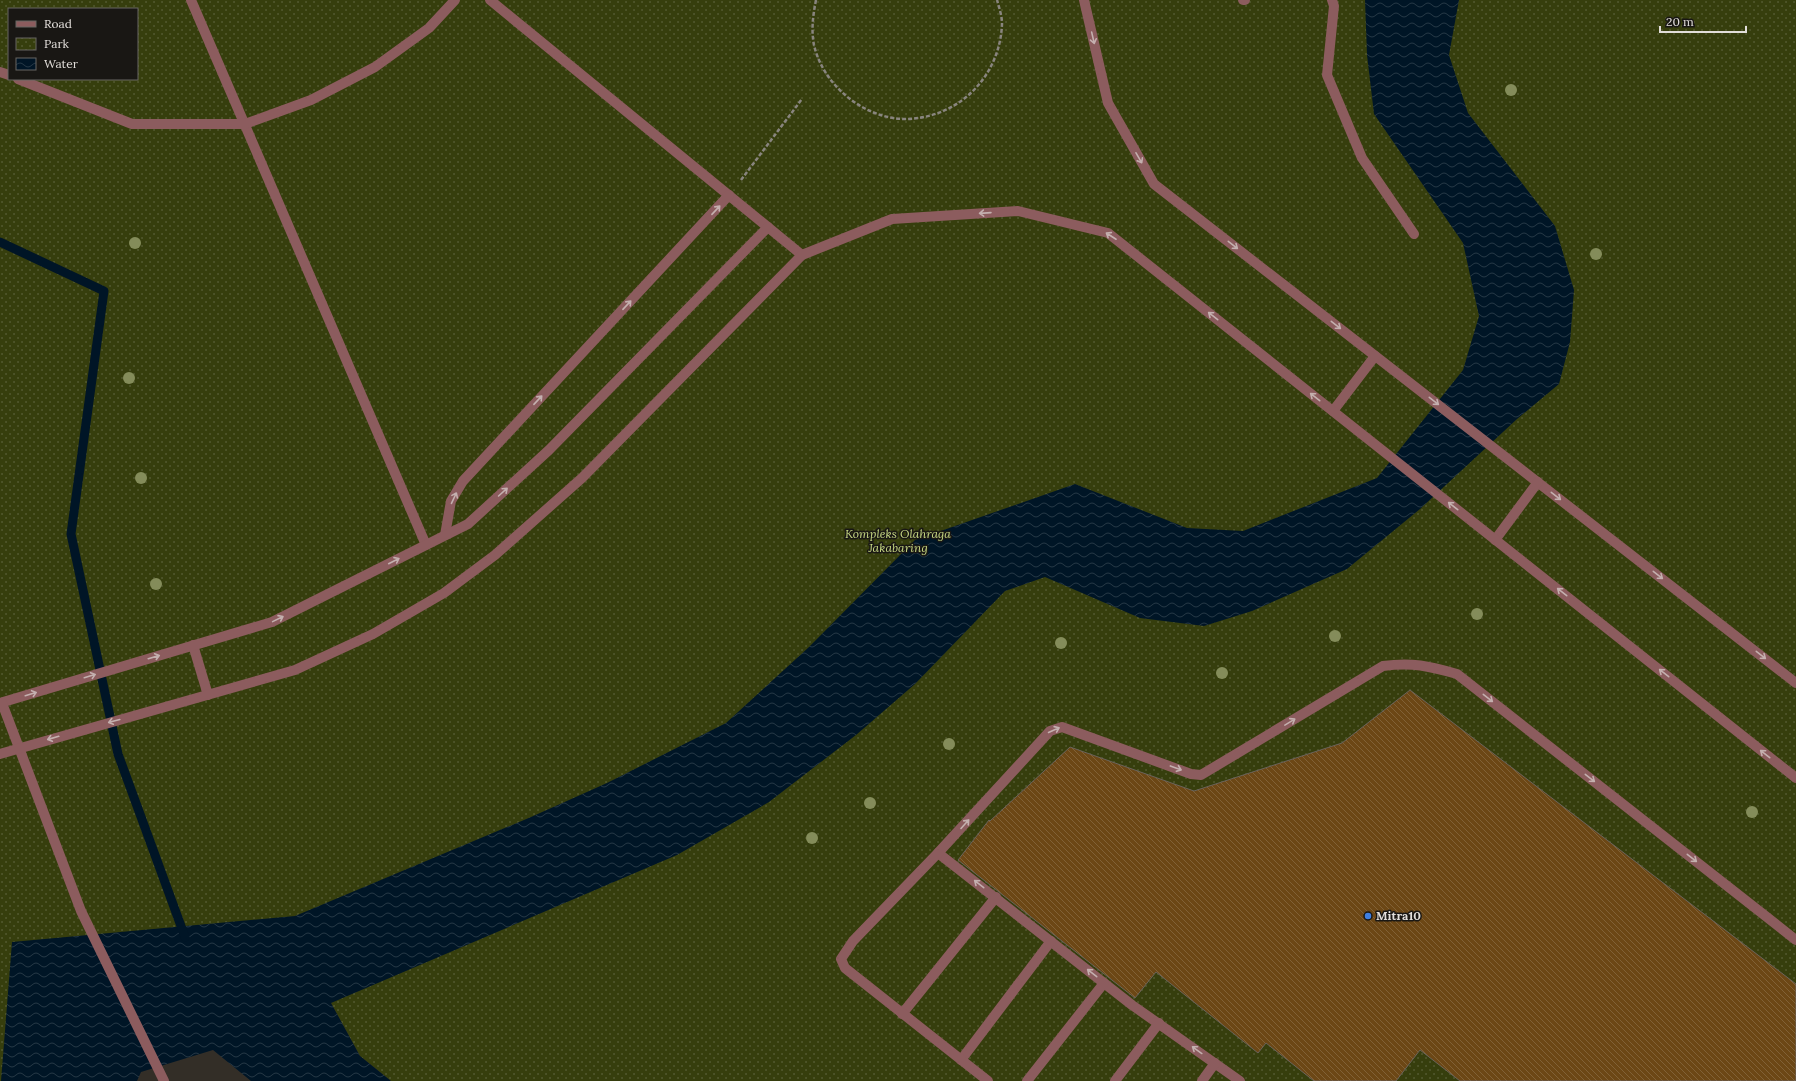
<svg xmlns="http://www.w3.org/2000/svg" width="1796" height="1081" viewBox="0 0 1796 1081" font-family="Lora,serif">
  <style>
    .park { fill: url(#park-dots); fill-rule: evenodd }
    .water { fill: url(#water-waves) }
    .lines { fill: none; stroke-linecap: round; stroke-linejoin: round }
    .stream { stroke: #001526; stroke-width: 9 }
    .building { fill: url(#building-back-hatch); stroke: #6a635c }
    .path { stroke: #89857f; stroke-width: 2.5; stroke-dasharray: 4 2; stroke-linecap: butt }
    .lane { stroke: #8c5c5e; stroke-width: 10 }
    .street { stroke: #8c5c5e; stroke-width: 10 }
    .tree { fill: #848c5a }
    .oneway { stroke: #c4b0af }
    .shop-dot { fill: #3f7fe0; stroke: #191714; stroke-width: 1.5 }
    .labels { text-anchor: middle; stroke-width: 3; stroke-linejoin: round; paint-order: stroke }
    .park-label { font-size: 12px; font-style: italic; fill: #c7d883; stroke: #191714 }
    .poi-label { font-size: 12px; font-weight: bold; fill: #e2deda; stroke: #191714; text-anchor: start }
  </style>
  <defs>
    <pattern id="park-dots" width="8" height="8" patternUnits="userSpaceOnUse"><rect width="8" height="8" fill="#363e0d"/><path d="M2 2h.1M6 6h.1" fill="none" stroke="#535930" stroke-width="1.8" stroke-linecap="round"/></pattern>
    <pattern id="water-waves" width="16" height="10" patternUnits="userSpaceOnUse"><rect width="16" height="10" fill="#001526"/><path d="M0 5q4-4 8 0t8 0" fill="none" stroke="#253745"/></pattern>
    <pattern id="building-back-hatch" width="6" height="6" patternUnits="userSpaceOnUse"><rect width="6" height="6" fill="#6c4715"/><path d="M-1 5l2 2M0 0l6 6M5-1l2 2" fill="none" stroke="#816136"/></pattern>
  </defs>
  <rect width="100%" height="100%" fill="#332e27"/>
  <!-- park -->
  <path class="park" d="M0,0H1796V1081H391L360,1056L331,1003L0,1081ZM9,9H137V79H9Z"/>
  <!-- water -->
  <polygon class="water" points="1365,0 1459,0 1449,55 1468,113 1555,226 1574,290 1570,342 1559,384 1517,419 1420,509 1347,569 1252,611 1204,626 1140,618 1045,577 1005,591 915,684 856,735 769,802 677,855 331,1003 360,1056 391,1081 251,1081 213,1050 141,1072 137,1081 1,1081 12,942 295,916 531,817 607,783 726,723 809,647 915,540 1075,484 1187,528 1243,531 1377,478 1463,370 1479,316 1463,243 1374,114 1367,55"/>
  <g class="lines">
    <!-- stream -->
    <polyline class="stream" points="0,242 104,291 71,534 118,754 185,937"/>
  </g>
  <!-- building -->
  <polygon class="building" points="1410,690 1796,984 1796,1081 1460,1081 1420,1050 1396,1081 1314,1081 1266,1043 1258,1053 1156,972 1135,998 958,860 989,820 990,821 1070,747 1194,791 1342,743"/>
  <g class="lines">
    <!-- path -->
    <g class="path">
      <path d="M816,0C813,15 811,30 814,45C823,85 863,118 904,119C958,119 1000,77 1002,24C1002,16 999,7 997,0"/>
      <polyline points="741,180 802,99"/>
    </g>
    <!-- lane -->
    <g class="lane">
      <polyline points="191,0 426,545"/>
      <polyline points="490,0 802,255"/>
      <polyline points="1084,0 1108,103 1154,184 1796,683"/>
      <polyline points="0,72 9,75"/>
      <polyline points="18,79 132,124 245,124 311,100 375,67 429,28 455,0"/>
      <polyline points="1333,411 1375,356"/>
      <polyline points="445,535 451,501 463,481 729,195"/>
      <polyline points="1495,540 1538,482"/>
      <polyline points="193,645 208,695"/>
      <polyline points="0,703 272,622 468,524 549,450 768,227"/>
      <polyline points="2,703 81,911 164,1081"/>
      <polyline points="0,754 295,670 373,634 444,593 495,555 582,478 802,255 892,219 1018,211 1108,233 1796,778"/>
      <polyline points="938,853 1132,1005 1240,1081"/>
      <polyline points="902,1014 996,897"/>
      <polyline points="961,1060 1051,941"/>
      <path d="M988,1081L845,968L841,959L853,941L938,853L1050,731L1062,727L1191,774L1201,775L1383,666C1412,662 1429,666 1457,674L1796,940"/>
      <polyline points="1027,1081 1104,983"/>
      <polyline points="1115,1081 1159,1023"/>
      <polyline points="1202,1081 1215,1063"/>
    </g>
    <!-- street -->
    <g class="street">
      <polyline points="1243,0 1245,0"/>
      <polyline points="1332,0 1334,6 1327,75 1362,158 1414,234"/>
    </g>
  </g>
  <!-- trees -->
  <g class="tree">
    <circle cx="1511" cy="90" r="6"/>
    <circle cx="135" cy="243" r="6"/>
    <circle cx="1596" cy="254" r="6"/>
    <circle cx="129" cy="378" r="6"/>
    <circle cx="141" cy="478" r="6"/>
    <circle cx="156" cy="584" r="6"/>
    <circle cx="1477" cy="614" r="6"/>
    <circle cx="1335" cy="636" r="6"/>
    <circle cx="1061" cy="643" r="6"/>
    <circle cx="1222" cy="673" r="6"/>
    <circle cx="949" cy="744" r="6"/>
    <circle cx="870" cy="803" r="6"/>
    <circle cx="1752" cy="812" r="6"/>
    <circle cx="812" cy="838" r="6"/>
  </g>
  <!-- one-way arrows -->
  <defs><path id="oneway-shaft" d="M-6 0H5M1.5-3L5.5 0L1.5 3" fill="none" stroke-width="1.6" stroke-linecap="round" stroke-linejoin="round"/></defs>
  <g class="oneway">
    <use href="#oneway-shaft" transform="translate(1093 38) rotate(77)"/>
    <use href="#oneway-shaft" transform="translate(1139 158) rotate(60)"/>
    <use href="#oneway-shaft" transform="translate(716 210) rotate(-47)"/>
    <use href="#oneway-shaft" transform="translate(985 213) rotate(176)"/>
    <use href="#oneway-shaft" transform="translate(1111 236) rotate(-147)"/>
    <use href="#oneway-shaft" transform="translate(1233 245) rotate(38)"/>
    <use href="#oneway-shaft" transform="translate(627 305) rotate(-47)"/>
    <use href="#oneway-shaft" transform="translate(1213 316) rotate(-142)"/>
    <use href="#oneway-shaft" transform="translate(1336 325) rotate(38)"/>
    <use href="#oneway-shaft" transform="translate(1315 397) rotate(-142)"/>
    <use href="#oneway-shaft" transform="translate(538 400) rotate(-47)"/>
    <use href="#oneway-shaft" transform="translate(1434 401) rotate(38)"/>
    <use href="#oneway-shaft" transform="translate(503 492) rotate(-42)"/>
    <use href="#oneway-shaft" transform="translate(1556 496) rotate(38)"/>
    <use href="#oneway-shaft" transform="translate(454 498) rotate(-65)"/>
    <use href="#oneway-shaft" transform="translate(1453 506) rotate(-142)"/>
    <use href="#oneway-shaft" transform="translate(394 561) rotate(-27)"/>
    <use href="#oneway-shaft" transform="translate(1658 575) rotate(38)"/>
    <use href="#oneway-shaft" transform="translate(1562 592) rotate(-142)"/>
    <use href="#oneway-shaft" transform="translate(278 619) rotate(-26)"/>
    <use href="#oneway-shaft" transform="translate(1761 655) rotate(38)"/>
    <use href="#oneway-shaft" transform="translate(154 657) rotate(-16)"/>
    <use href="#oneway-shaft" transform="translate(1664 673) rotate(-142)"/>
    <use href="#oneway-shaft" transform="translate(90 676) rotate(-17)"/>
    <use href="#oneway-shaft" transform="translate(31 694) rotate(-17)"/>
    <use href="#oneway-shaft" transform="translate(1488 698) rotate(38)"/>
    <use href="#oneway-shaft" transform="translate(114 721) rotate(165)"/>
    <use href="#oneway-shaft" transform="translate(1290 722) rotate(-31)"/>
    <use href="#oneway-shaft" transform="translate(1054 730) rotate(-24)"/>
    <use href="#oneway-shaft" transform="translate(53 738) rotate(164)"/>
    <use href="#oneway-shaft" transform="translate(1765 754) rotate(-142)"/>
    <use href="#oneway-shaft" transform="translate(1176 768) rotate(20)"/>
    <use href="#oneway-shaft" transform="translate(1590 778) rotate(38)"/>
    <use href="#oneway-shaft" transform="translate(965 824) rotate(-48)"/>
    <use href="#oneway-shaft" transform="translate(1692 858) rotate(38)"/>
    <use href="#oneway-shaft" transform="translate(979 884) rotate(-142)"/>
    <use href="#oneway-shaft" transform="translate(1092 973) rotate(-142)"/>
    <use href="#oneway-shaft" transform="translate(1197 1050) rotate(-144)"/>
  </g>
  <!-- markers -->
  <circle class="shop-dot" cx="1368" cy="916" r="4"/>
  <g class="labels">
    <!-- park labels -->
    <g class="park-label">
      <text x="898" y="538">Kompleks Olahraga<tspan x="898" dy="14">Jakabaring</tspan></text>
    </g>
    <!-- poi labels -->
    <g class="poi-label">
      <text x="1376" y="920">Mitra10</text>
    </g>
  </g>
  <!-- legend -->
  <rect x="8" y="8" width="130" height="72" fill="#191714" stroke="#696763"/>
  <rect x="16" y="21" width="20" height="6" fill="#8c5c5e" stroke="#696763"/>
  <text x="44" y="28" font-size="12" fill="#e2deda">Road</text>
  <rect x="16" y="38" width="20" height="12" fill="url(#park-dots)" stroke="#696763"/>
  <text x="44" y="48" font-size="12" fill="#e2deda">Park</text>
  <rect x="16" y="58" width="20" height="12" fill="url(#water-waves)" stroke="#696763"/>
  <text x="44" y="68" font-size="12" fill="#e2deda">Water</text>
  <!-- scale -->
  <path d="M1660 26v6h86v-6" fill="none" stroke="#e2deda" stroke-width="2"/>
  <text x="1666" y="26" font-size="12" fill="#e2deda" stroke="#191714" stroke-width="3" paint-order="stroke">20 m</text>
</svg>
